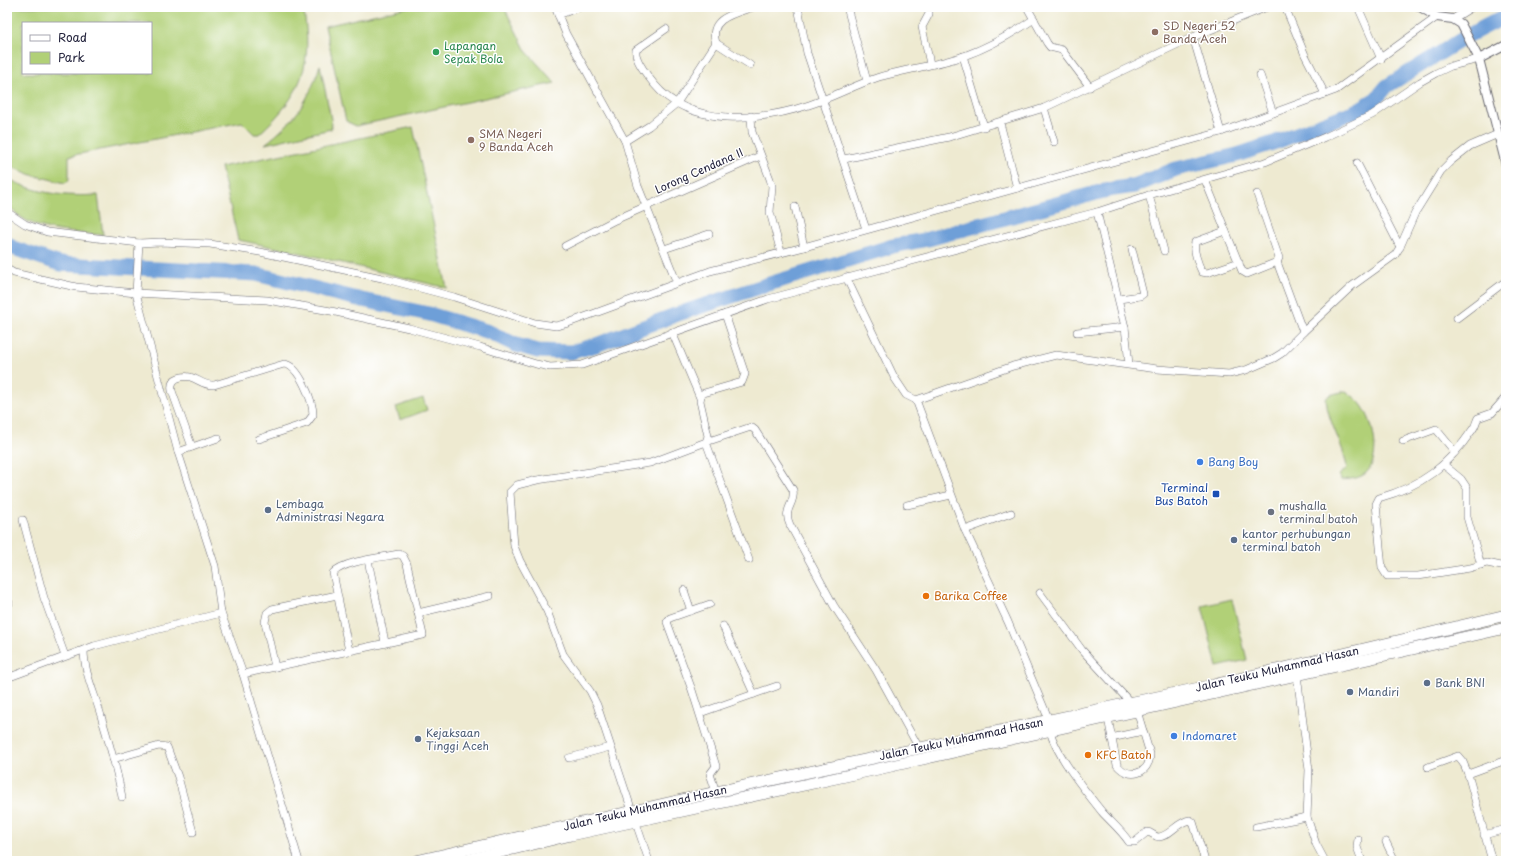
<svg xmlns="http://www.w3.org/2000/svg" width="1513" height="868" viewBox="0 0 1513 868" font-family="'Playpen Sans',sans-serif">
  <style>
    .green { fill: #b1d077; stroke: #6a7959; fill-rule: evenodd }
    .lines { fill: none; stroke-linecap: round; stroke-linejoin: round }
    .river { stroke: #6e9fd8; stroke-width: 15 }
    .minor-casing { stroke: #696870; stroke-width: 8 }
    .tertiary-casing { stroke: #696870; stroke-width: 10 }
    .trunk-casing { stroke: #696870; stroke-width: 12 }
    .minor { stroke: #fff; stroke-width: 7 }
    .tertiary { stroke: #fff; stroke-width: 8 }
    .trunk { stroke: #fff; stroke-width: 11 }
    .education-dot { fill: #8d6e63; stroke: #fff; stroke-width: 1.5 }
    .leisure-dot { fill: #2e9e5b; stroke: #fff; stroke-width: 1.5 }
    .shop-dot { fill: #3f7fe0; stroke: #fff; stroke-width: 1.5 }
    .transit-dot { fill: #1a4fb4; stroke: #fff; stroke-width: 1.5 }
    .service-dot { fill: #5c6f8a; stroke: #fff; stroke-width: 1.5 }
    .worship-dot { fill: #6b7280; stroke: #fff; stroke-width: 1.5 }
    .food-dot { fill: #e8710a; stroke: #fff; stroke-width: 1.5 }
    .labels { text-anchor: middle; stroke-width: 3; stroke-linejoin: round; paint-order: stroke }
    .education-label { font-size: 11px; fill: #785e54; stroke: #fff; text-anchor: start }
    .leisure-label { font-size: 11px; fill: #27864d; stroke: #fff; text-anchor: start }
    .street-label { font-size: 11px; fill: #22223b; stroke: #fff }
    .shop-label { font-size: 11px; fill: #366cbe; stroke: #fff; text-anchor: start }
    .transit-label { font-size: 11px; fill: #164399; stroke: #fff; text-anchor: end }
    .service-label { font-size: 11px; fill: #4e5e75; stroke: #fff; text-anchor: start }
    .worship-label { font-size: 11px; fill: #5b616d; stroke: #fff; text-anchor: start }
    .food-label { font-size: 11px; fill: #c56008; stroke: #fff; text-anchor: start }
  </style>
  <rect width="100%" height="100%" fill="#fff"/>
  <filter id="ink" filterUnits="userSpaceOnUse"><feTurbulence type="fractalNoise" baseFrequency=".025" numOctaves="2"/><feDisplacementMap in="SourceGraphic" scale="8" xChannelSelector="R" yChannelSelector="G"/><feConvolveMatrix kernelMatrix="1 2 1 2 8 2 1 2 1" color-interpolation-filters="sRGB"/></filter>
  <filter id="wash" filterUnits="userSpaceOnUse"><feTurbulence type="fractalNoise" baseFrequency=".012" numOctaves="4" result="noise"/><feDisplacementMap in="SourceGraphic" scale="16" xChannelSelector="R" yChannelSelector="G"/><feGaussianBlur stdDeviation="0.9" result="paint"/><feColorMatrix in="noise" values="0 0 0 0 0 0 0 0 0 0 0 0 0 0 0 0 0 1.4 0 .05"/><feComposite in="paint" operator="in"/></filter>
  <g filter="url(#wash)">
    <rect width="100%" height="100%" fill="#eeead1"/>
    <!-- green -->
    <g class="green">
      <path d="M7,7H303C314,64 302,95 259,134H254L242,122L69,156V180L65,183L32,175L7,165ZM23,23H151V73H23Z"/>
      <polygon points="408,7 504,7 526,51 555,83 356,126 346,121 325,26"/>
      <path d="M320,65L332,124L331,129L265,144C295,121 309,101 320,65Z"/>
      <polygon points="413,127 447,288 297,252 238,240 221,167"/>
      <path d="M7,178C36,194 66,197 98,195L103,235C70,232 29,233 7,204Z"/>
      <path d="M1346,391C1351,395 1356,398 1360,403C1373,418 1382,456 1367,472C1360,479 1350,479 1341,480L1339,475L1347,468C1344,444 1328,424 1326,399L1329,395Z"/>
      <polygon points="423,398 427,410 400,420 396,407"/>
      <polygon points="1232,599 1247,660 1217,667 1202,606"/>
    </g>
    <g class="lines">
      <!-- river -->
      <polyline class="river" points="7,244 13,248 60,264 256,274 362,300 429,314 489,332 516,345 538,351 571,352 596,345 675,315 769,284 893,246 928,239 1107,190 1134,186 1176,169 1237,155 1276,142 1358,110 1376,99 1387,86 1469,35 1506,16"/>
    </g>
  </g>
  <g filter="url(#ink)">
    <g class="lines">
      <defs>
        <g id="minor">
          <polyline points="555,7 566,34 625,141 638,186 677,283"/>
          <polyline points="798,7 807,53 866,229"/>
          <polyline points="847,7 867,81"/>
          <polyline points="929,7 929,14 922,27 930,64"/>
          <polyline points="1027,7 1047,43 1050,47 1062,50 1090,87"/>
          <polyline points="1285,7 1305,55 1325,94"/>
          <polyline points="1358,7 1381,59"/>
          <polyline points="558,15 580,7"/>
          <polyline points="1453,19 1472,7"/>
          <path d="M666,29L636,50C634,60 648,76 654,84C690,128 761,121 809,105C833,97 855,85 879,77C907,69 937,65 964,56C989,47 1012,34 1034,19"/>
          <polyline points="1193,37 1221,132"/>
          <polyline points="716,43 750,65"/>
          <polyline points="963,56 984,127"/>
          <polyline points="1260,75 1273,113"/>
          <polyline points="1044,108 1054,142"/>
          <polyline points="751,116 752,132 770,179 772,186 770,212 781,253"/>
          <polyline points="1000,123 1017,188"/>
          <path d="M625,141L649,126L677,103L716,43C707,18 736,13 753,7"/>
          <polyline points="844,159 949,137 1044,108 1193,37 1267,7"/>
          <polyline points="1357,163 1400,247"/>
          <polyline points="1205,180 1242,271 1247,274 1277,262 1279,258 1257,194"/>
          <polyline points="1149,195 1164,251"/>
          <polyline points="795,207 804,247"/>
          <polyline points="7,212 25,224 47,232 139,243 160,242 210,244 260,252 382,278 454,297 535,323 556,326 568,323 710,271 804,247 1221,132 1336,90 1437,17"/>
          <polyline points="1097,212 1125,327 1129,364"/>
          <path d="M1225,231L1195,242C1193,250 1198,264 1202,272L1207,273L1239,262"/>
          <polyline points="139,243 136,293 178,452 215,566 221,613 243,674 299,861"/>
          <polyline points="565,246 615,220 760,156"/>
          <polyline points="664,249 709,234"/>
          <polyline points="1277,262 1303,332 1352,286 1395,255 1400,247 1415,213 1441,171 1451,161 1470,146 1498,134"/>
          <polyline points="7,269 14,273 76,287 136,293 267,300 331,311 409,328 480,347 536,364 550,367 582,365 768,299 1097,212 1149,195 1265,162 1325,137 1372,115 1420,82 1436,73 1451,66 1479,59"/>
          <polyline points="846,277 894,377 906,395 916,400"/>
          <polyline points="1119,299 1140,296 1143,294 1132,249"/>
          <polyline points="1457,318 1506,281"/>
          <polyline points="672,332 700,398"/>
          <polyline points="1077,332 1125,327"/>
          <path d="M1506,397L1492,413L1478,418C1476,421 1476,425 1473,429C1448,466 1422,486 1379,498L1376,504L1382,568L1387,576H1418L1470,568L1487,563L1506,567"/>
          <polyline points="1403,441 1436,429 1455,452"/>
          <path d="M192,447L172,391C171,385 172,380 178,378C195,372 199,386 214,385L284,364C299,365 313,401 313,415L307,423L259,439"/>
          <polyline points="178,452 218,438"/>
          <polyline points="1444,465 1461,479 1467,488 1467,517 1481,565"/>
          <polyline points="907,505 951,495"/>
          <polyline points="23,520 44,598 65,656"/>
          <polyline points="965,530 1011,513"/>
          <polyline points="368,560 385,642"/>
          <path d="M749,560L706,442L751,427L755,430L793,490C796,504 782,508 790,525L834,606L876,670L919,748"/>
          <polyline points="684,590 691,611"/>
          <polyline points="1040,593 1082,650 1130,702"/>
          <polyline points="7,603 9,603"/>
          <polyline points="710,604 670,618 667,622 692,690 716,766 710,774 716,792"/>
          <polyline points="418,613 490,596"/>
          <polyline points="723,626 754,694"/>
          <path d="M84,650C84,673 95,694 101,716C109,742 117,770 122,797"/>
          <polyline points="275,667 265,622 267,613 272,609 337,595"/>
          <path d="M243,674L423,635L407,564L403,556L399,554C384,557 343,561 333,573L349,651"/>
          <polyline points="1297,675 1309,770 1307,817 1316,844 1325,861"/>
          <polyline points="7,678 94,646 221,613"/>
          <polyline points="700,713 777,686"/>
          <path d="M1108,718L1117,765C1129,780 1150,774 1150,754L1137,711"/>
          <polyline points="1049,720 1008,622 965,530 916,400 1013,366 1056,355 1157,369 1229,374 1246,370 1274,358 1282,353 1303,332"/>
          <path d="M1050,731C1056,755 1086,792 1102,812C1111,822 1121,830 1129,842H1135L1147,832C1152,832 1154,837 1159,837C1170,836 1178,821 1190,820L1193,822L1205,861"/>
          <polyline points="1111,738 1143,731"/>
          <polyline points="569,758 610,747"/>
          <polyline points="113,759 159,746 167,747 178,777 193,832"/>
          <polyline points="1428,767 1458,756 1463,762 1468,774 1506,760"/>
          <polyline points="1468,774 1492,861"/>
          <polyline points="632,811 597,705 590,691 563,654 547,611 520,561 514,546 510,492 517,485 537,480 650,463 706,442 708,436 700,401 701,395 704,393 742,382 745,374 725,314"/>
          <polyline points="636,823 649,861"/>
          <polyline points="1256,827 1307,817"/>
          <polyline points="1484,835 1506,829"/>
          <polyline points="1358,839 1357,847 1362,861"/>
          <polyline points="1386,842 1395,861"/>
        </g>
        <g id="tertiary">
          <polyline points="1420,7 1437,17 1453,19 1461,24 1479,59 1506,165"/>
          <polyline points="1479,59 1506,45"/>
        </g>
        <g id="trunk">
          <polyline points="416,861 716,792 1213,685 1506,615"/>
          <polyline points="463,861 571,835 878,769 1506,628"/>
        </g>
      </defs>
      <!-- minor casing -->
      <use href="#minor" class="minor-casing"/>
      <!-- tertiary casing -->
      <use href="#tertiary" class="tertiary-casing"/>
      <!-- trunk casing -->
      <use href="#trunk" class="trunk-casing"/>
      <!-- minor -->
      <use href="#minor" class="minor"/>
      <!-- tertiary -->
      <use href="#tertiary" class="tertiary"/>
      <!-- trunk -->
      <use href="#trunk" class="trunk"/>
    </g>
  </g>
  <!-- markers -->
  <g class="education-dot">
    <circle cx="1155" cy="32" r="4"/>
    <circle cx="471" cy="140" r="4"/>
  </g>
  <circle class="leisure-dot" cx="436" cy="52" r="4"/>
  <g class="shop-dot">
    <circle cx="1200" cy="462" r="4"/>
    <circle cx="1174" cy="736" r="4"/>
  </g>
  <rect class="transit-dot" x="1212" y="490" width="8" height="8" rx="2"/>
  <g class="service-dot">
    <circle cx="268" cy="510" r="4"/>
    <circle cx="1234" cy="540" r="4"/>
    <circle cx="1427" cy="683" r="4"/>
    <circle cx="1350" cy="692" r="4"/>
    <circle cx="418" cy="739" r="4"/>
  </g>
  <circle class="worship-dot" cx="1271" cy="512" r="4"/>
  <g class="food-dot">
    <circle cx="926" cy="596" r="4"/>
    <circle cx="1088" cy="755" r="4"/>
  </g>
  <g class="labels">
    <!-- education labels -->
    <g class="education-label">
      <text x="1163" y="30">SD Negeri 52<tspan x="1163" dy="13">Banda Aceh</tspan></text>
      <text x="479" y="138">SMA Negeri<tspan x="479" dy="13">9 Banda Aceh</tspan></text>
    </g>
    <!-- leisure labels -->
    <g class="leisure-label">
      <text x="444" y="50">Lapangan<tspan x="444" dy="13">Sepak Bola</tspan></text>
    </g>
    <!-- street labels -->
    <g class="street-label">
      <text transform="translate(699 171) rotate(-24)" y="4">Lorong Cendana II</text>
      <text transform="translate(1277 669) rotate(-13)" y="4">Jalan Teuku Muhammad Hasan</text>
      <text transform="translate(961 739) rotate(-12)" y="4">Jalan Teuku Muhammad Hasan</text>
      <text transform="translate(645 808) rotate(-13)" y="4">Jalan Teuku Muhammad Hasan</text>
    </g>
    <!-- shop labels -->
    <g class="shop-label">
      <text x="1208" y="466">Bang Boy</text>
      <text x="1182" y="740">Indomaret</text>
    </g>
    <!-- transit labels -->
    <g class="transit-label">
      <text x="1208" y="492">Terminal<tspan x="1208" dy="13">Bus Batoh</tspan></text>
    </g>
    <!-- service labels -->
    <g class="service-label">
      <text x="276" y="508">Lembaga<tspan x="276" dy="13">Administrasi Negara</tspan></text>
      <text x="1242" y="538">kantor perhubungan<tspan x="1242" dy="13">terminal batoh</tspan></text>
      <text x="1435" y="687">Bank BNI</text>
      <text x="1358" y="696">Mandiri</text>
      <text x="426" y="737">Kejaksaan<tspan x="426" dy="13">Tinggi Aceh</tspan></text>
    </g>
    <!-- worship labels -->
    <g class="worship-label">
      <text x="1279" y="510">mushalla<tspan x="1279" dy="13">terminal batoh</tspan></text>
    </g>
    <!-- food labels -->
    <g class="food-label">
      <text x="934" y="600">Barika Coffee</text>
      <text x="1096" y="759">KFC Batoh</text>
    </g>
  </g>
  <!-- margin -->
  <rect width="1513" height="868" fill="none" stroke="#fff" stroke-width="24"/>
  <!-- legend -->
  <rect x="22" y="22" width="130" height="52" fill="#ffffff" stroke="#a7a7b1"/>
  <rect x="30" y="35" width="20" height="6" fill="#ffffff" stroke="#a7a7b1"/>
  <text x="58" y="42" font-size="12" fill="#22223b">Road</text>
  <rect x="30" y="52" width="20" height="12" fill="#b1d077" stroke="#a7a7b1"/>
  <text x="58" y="62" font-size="12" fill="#22223b">Park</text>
</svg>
